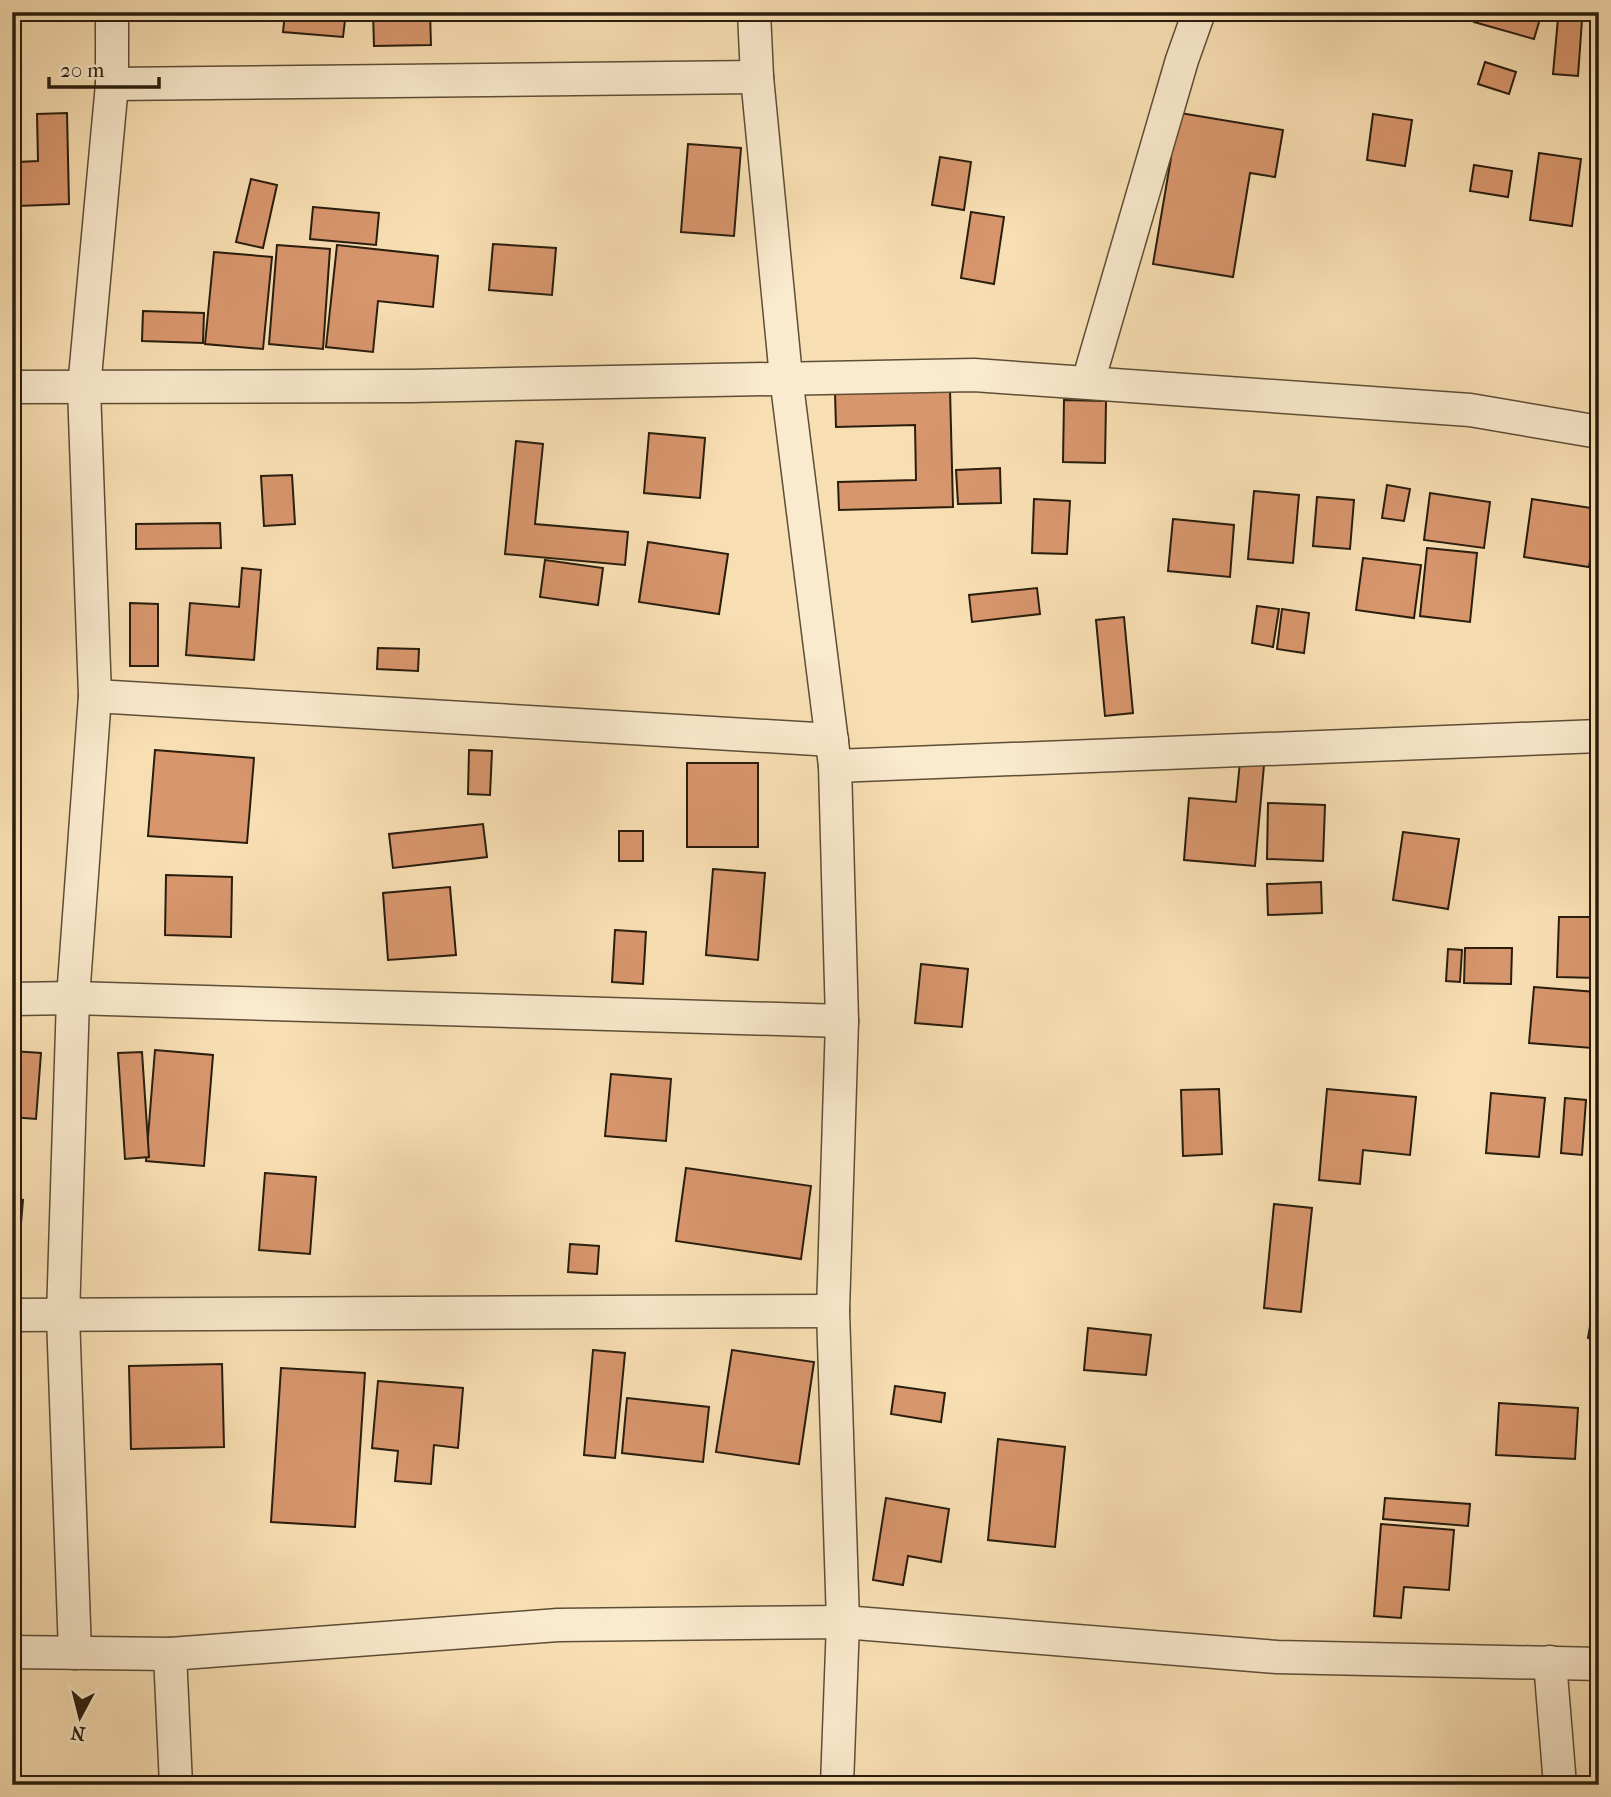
<svg xmlns="http://www.w3.org/2000/svg" width="1611" height="1797" viewBox="0 0 1611 1797" font-family="'IM FELL French Canon',serif">
  <style>
    .building { fill: #d8966d; stroke: #291d0d; stroke-width: 2 }
    .lines { fill: none; stroke-linecap: round; stroke-linejoin: round }
    .minor-casing { stroke: #5d4e36; stroke-width: 35 }
    .minor { stroke: #faeace; stroke-width: 32 }
  </style>
  <rect width="100%" height="100%" fill="#f8dfb3"/>
  <filter id="stains"><feTurbulence type="fractalNoise" baseFrequency=".00286" numOctaves="4"/><feColorMatrix values="0 0 0 0 .2 0 0 0 0 .09 0 0 0 0 .02 0 0 0 .5 -.17"/></filter>
  <radialGradient id="worn" r=".72"><stop offset=".6" stop-color="#630" stop-opacity="0"/><stop offset="1" stop-color="#630" stop-opacity=".3"/></radialGradient>
  <!-- building -->
  <g class="building">
    <polygon points="285,12 346,12 343,37 283,32"/>
    <polygon points="373,12 430,12 431,45 374,46"/>
    <polygon points="1477,12 1542,12 1534,39 1474,22"/>
    <polygon points="1558,18 1582,20 1578,76 1553,74"/>
    <polygon points="1595,27 1599,27 1599,63 1591,62"/>
    <polygon points="1485,62 1516,72 1509,94 1478,84"/>
    <polygon points="1156,109 1283,130 1275,177 1250,173 1233,277 1153,264 1171,158 1149,155"/>
    <polygon points="67,113 69,204 18,206 17,162 38,161 37,114"/>
    <polygon points="1373,114 1412,120 1405,166 1367,160"/>
    <polygon points="688,144 741,148 734,236 681,232"/>
    <polygon points="1539,153 1581,159 1572,226 1530,220"/>
    <polygon points="940,157 971,162 964,210 932,205"/>
    <polygon points="1474,165 1512,171 1508,197 1470,191"/>
    <polygon points="251,179 277,185 263,248 236,242"/>
    <polygon points="313,207 379,213 376,245 310,239"/>
    <polygon points="971,212 1004,217 994,284 961,278"/>
    <polygon points="493,244 556,248 552,295 489,290"/>
    <polygon points="277,245 330,249 323,349 269,344"/>
    <polygon points="337,245 438,256 433,307 378,301 373,352 326,347"/>
    <polygon points="214,252 272,257 263,349 205,344"/>
    <polygon points="143,311 204,313 203,343 142,341"/>
    <polygon points="950,389 953,507 839,510 838,482 916,480 915,425 836,427 835,392"/>
    <polygon points="1064,400 1106,401 1105,463 1063,462"/>
    <polygon points="649,433 705,438 700,498 644,493"/>
    <polygon points="516,441 543,444 535,524 628,532 625,565 505,554"/>
    <polygon points="1000,468 1001,503 958,504 956,470"/>
    <polygon points="292,475 295,524 264,526 261,476"/>
    <polygon points="1387,485 1410,489 1404,521 1382,518"/>
    <polygon points="1254,491 1299,495 1293,563 1248,559"/>
    <polygon points="1430,493 1490,502 1484,548 1424,540"/>
    <polygon points="1317,497 1354,500 1350,549 1313,546"/>
    <polygon points="1034,499 1070,501 1067,554 1032,553"/>
    <polygon points="1532,499 1598,509 1589,567 1524,557"/>
    <polygon points="1173,519 1234,525 1230,577 1168,571"/>
    <polygon points="220,523 221,548 136,549 136,524"/>
    <polygon points="648,542 728,554 719,614 639,602"/>
    <polygon points="1427,548 1477,553 1470,622 1420,616"/>
    <polygon points="1363,558 1421,565 1414,618 1356,610"/>
    <polygon points="545,560 603,568 598,605 540,597"/>
    <polygon points="242,568 261,570 254,660 186,655 190,603 239,607"/>
    <polygon points="1037,588 1040,614 972,622 969,595"/>
    <polygon points="130,603 158,604 158,666 130,666"/>
    <polygon points="1257,606 1279,609 1273,647 1252,643"/>
    <polygon points="1282,609 1309,613 1304,653 1277,649"/>
    <polygon points="1124,617 1133,713 1105,716 1096,620"/>
    <polygon points="378,648 419,649 418,671 377,669"/>
    <polygon points="155,750 254,758 247,843 148,836"/>
    <polygon points="469,750 492,751 490,795 468,794"/>
    <polygon points="1240,762 1264,765 1255,866 1184,860 1189,798 1236,802"/>
    <rect x="687" y="763" width="71" height="84"/>
    <polygon points="1268,803 1325,805 1323,861 1267,859"/>
    <polygon points="483,824 487,857 393,868 389,834"/>
    <rect x="619" y="831" width="24" height="30"/>
    <polygon points="1403,832 1459,839 1448,909 1393,900"/>
    <polygon points="713,869 765,873 758,960 706,955"/>
    <polygon points="166,875 232,877 231,937 165,935"/>
    <polygon points="1321,882 1322,913 1268,915 1267,884"/>
    <polygon points="450,887 456,955 388,960 383,893"/>
    <polygon points="1559,917 1599,917 1599,978 1557,977"/>
    <polygon points="615,930 646,932 643,984 612,982"/>
    <polygon points="1465,948 1512,948 1511,984 1464,983"/>
    <polygon points="1448,949 1462,950 1460,982 1446,981"/>
    <polygon points="921,964 968,969 962,1027 915,1023"/>
    <polygon points="1534,987 1596,992 1592,1048 1529,1043"/>
    <polygon points="155,1050 213,1055 204,1166 146,1161"/>
    <polygon points="12,1051 41,1053 36,1119 12,1117"/>
    <polygon points="142,1052 149,1157 125,1159 118,1053"/>
    <polygon points="611,1074 671,1079 666,1141 605,1136"/>
    <polygon points="1219,1089 1222,1154 1183,1156 1181,1090"/>
    <polygon points="1327,1089 1416,1097 1410,1155 1363,1150 1360,1184 1319,1180"/>
    <polygon points="1491,1093 1545,1098 1539,1157 1486,1153"/>
    <polygon points="1565,1098 1586,1100 1582,1155 1561,1153"/>
    <polygon points="686,1168 811,1186 801,1259 676,1241"/>
    <polygon points="265,1173 316,1177 310,1254 259,1250"/>
    <polygon points="12,1199 23,1200 17,1271 12,1270"/>
    <polygon points="1274,1204 1312,1208 1301,1312 1264,1308"/>
    <polygon points="570,1244 599,1246 597,1274 568,1272"/>
    <polygon points="1593,1309 1599,1310 1599,1340 1588,1338"/>
    <polygon points="1088,1328 1151,1335 1146,1375 1084,1370"/>
    <polygon points="593,1350 625,1353 615,1458 584,1455"/>
    <polygon points="732,1350 814,1362 799,1464 716,1452"/>
    <polygon points="222,1364 224,1447 131,1449 129,1366"/>
    <polygon points="281,1368 365,1373 355,1527 271,1522"/>
    <polygon points="378,1381 463,1388 458,1448 434,1445 431,1484 395,1481 398,1451 372,1448"/>
    <polygon points="895,1386 945,1393 941,1422 891,1414"/>
    <polygon points="627,1398 709,1407 703,1462 622,1453"/>
    <polygon points="1499,1403 1578,1408 1575,1459 1496,1455"/>
    <polygon points="998,1439 1065,1447 1055,1547 988,1540"/>
    <polygon points="886,1498 949,1509 941,1562 908,1556 903,1585 873,1580"/>
    <polygon points="1385,1498 1470,1504 1468,1526 1383,1519"/>
    <polygon points="1381,1524 1454,1530 1449,1590 1404,1587 1401,1618 1374,1616"/>
  </g>
  <g class="lines">
    <defs>
      <g id="minor">
        <polyline points="754,12 757,77 786,377 835,766 842,1021 833,1311 843,1622 837,1785"/>
        <polyline points="112,84 757,77"/>
        <polyline points="1088,382 1182,60 1199,12"/>
        <polyline points="12,387 411,386 974,375 1470,410 1599,432"/>
        <polyline points="95,696 832,740"/>
        <polyline points="835,766 1599,736"/>
        <polyline points="12,999 73,998 842,1021"/>
        <polyline points="12,1315 833,1311"/>
        <polyline points="12,1652 170,1654 558,1625 843,1622 1277,1657 1599,1664"/>
        <polyline points="75,1653 63,1316 73,998 95,696 84,388 112,84 112,12"/>
        <polyline points="170,1654 176,1785"/>
        <polyline points="1550,1662 1560,1785"/>
      </g>
    </defs>
    <!-- minor casing -->
    <use href="#minor" class="minor-casing"/>
    <!-- minor -->
    <use href="#minor" class="minor"/>
  </g>
  <!-- margin -->
  <rect width="1611" height="1797" fill="none" stroke="#f8dfb3" stroke-width="42"/>
  <rect x="14" y="14" width="1583" height="1769" fill="none" stroke="#291d0d" stroke-width="3.5"/>
  <rect x="21" y="21" width="1569" height="1755" fill="none" stroke="#291d0d" stroke-width="2"/>
  <!-- north arrow -->
  <g transform="translate(80 1717) rotate(187)" stroke="#faeace" stroke-width="5" paint-order="stroke">
  <path d="M0-5L12 26L0 18L-12 26Z" fill="#291d0d"/>
  <text y="-10" font-size="19" font-weight="bold" text-anchor="middle" fill="#291d0d">N</text>
  </g>
  <!-- scale -->
  <path d="M49 77v10h110v-10" fill="none" stroke="#291d0d" stroke-width="3.5"/>
  <text x="60" y="77" font-size="21" fill="#291d0d" stroke="#faeace" stroke-width="5" paint-order="stroke">20 m</text>
  <rect width="100%" height="100%" filter="url(#stains)"/>
  <rect width="100%" height="100%" fill="url(#worn)"/>
</svg>
